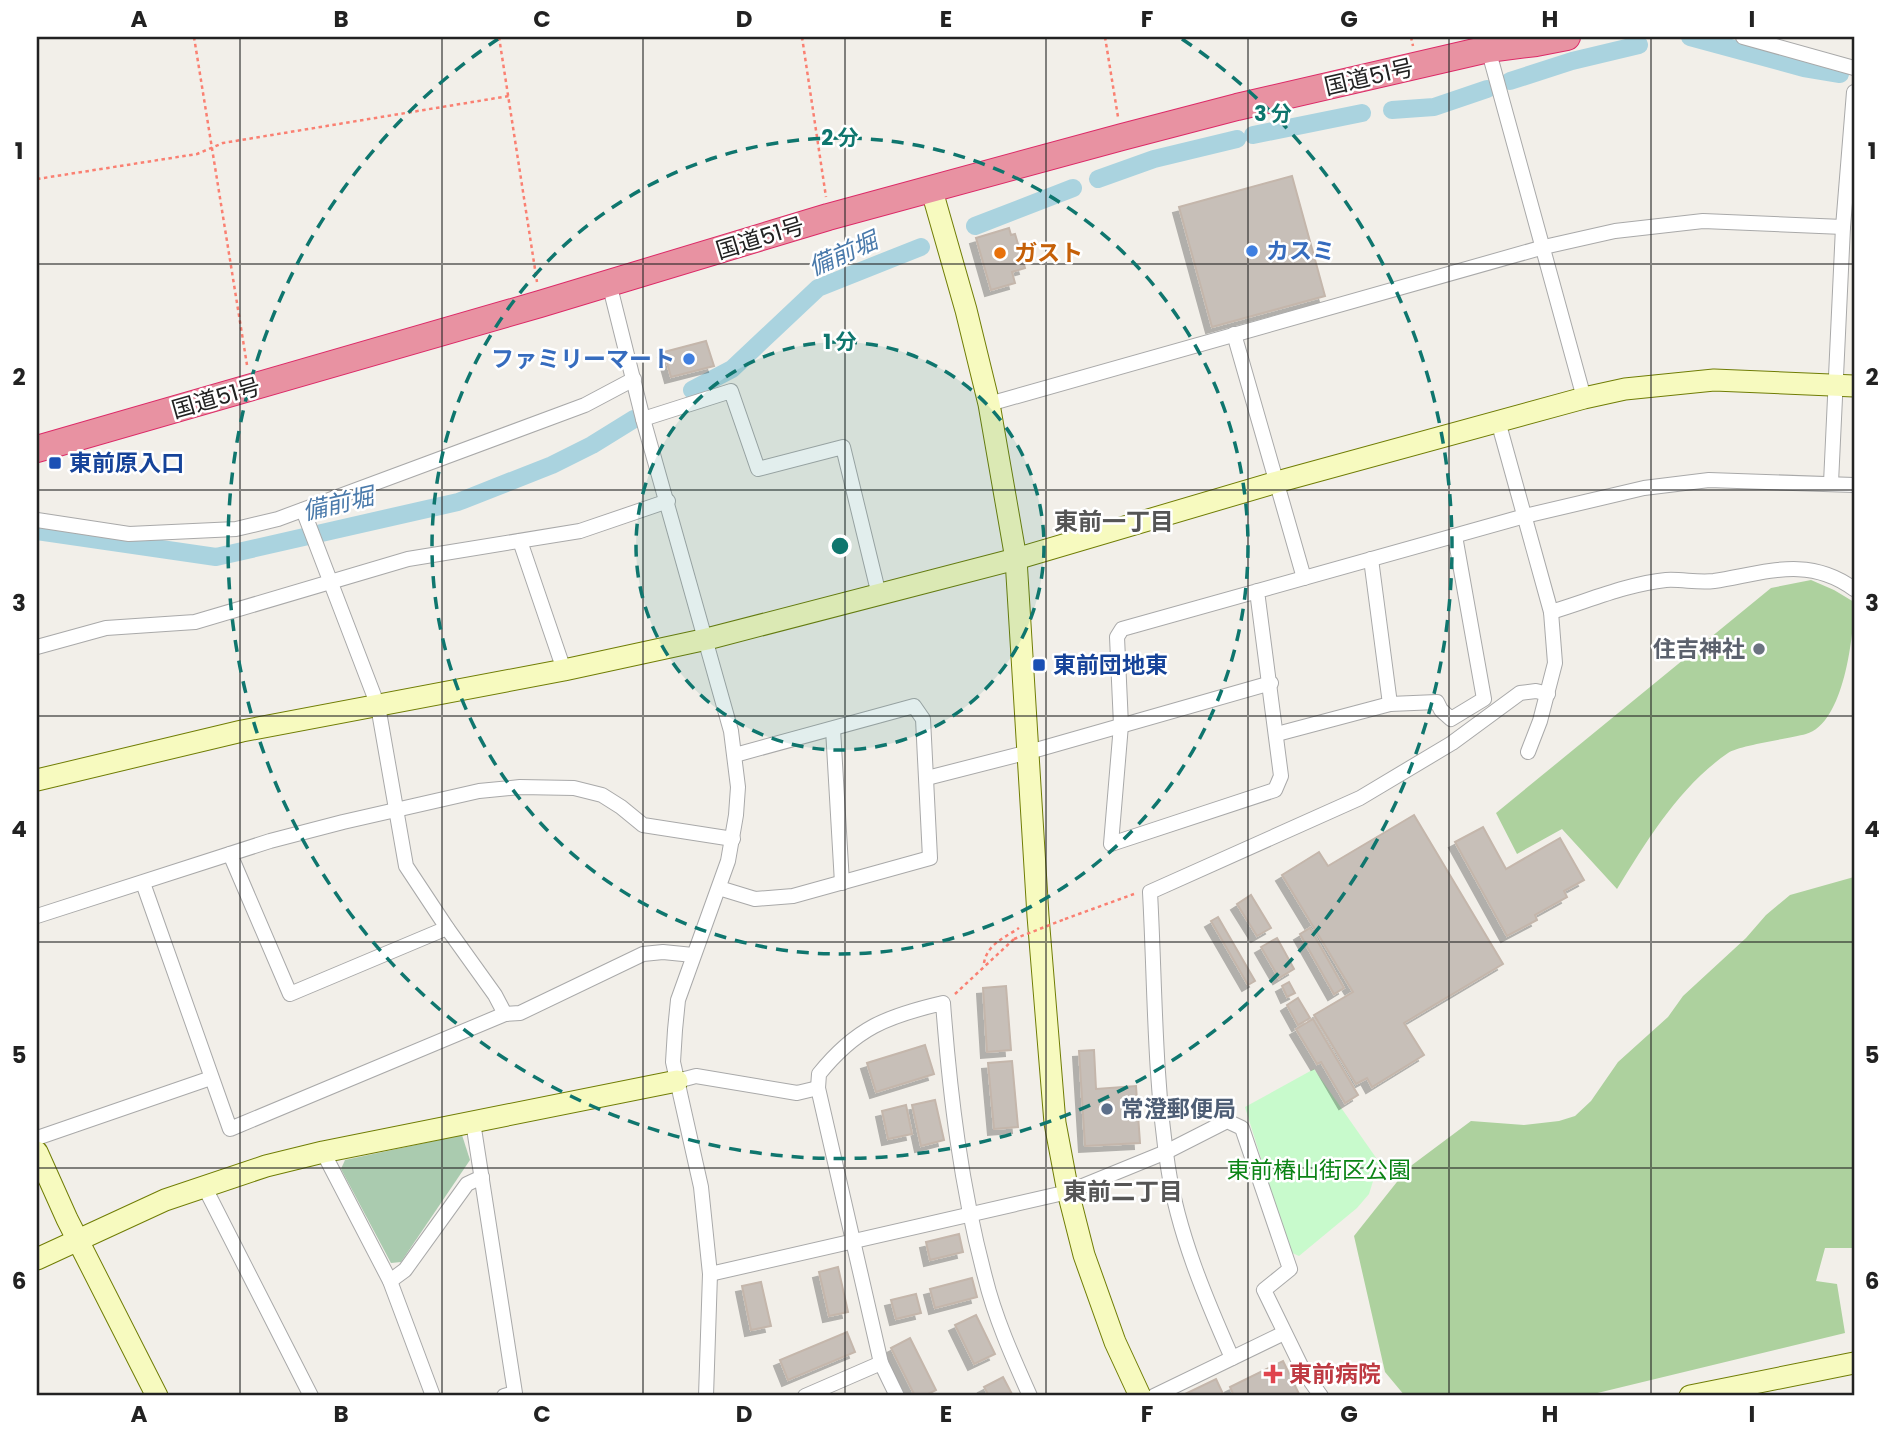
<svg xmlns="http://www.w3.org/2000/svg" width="1891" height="1433" viewBox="0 0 1891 1433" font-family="Poppins,'Noto Sans JP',sans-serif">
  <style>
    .forest { fill: #add19e }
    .cemetery { fill: #aacbaf }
    .park { fill: #c8facc }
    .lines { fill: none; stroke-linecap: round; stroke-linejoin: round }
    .canal { stroke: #aad3df; stroke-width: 18 }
    .building { fill: #c7bfb8; stroke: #c4b6ab; stroke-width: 2; filter: url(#shadow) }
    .street-casing { stroke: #a9a9a9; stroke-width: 16 }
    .secondary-casing { stroke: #707d05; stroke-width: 23 }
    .highway-casing { stroke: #dc2a67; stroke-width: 28 }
    .path { stroke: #fa8072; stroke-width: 2.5; stroke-dasharray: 3.5 3.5; stroke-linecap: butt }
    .street { stroke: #fff; stroke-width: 14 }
    .secondary { stroke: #f7fabf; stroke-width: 21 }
    .highway { stroke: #e892a2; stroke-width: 26 }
    .path-bridge { stroke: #fa8072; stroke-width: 2.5; stroke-dasharray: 3.5 3.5; stroke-linecap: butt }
    .grid { fill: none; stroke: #222; stroke-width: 2; stroke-opacity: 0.55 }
    .ring { fill: none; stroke: #0f766e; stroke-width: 3.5; stroke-dasharray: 12 9 }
    .shop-dot { fill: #3f7fe0; stroke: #fff; stroke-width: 2.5 }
    .food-dot { fill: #e8710a; stroke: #fff; stroke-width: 2.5 }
    .transit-dot { fill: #1a4fb4; stroke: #fff; stroke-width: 2.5 }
    .worship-dot { fill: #6b7280; stroke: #fff; stroke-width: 2.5 }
    .service-dot { fill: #5c6f8a; stroke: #fff; stroke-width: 2.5 }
    .health-dot { fill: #e0444e; stroke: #fff; stroke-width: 2.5 }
    .labels { text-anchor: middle; stroke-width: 5; stroke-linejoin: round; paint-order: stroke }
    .street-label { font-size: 23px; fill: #222; stroke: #fff }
    .shop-label { font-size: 23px; font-weight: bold; fill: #366cbe; stroke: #fff; text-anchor: start }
    .food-label { font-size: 23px; font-weight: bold; fill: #c56008; stroke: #fff; text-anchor: start }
    .transit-label { font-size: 23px; font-weight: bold; fill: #164399; stroke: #fff; text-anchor: start }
    .worship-label { font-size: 23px; font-weight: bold; fill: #5b616d; stroke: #fff; text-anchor: end }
    .service-label { font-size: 23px; font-weight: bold; fill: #4e5e75; stroke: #fff; text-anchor: start }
    .park-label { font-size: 23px; fill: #0c8416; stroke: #fff }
    .health-label { font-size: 23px; font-weight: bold; fill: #be3a42; stroke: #fff; text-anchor: start }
    .water-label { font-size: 24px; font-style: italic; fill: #4a7aab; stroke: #fff }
    .neighbourhood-label { font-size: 24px; font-weight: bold; fill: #555; stroke: #fff }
    .centre { fill: #0f766e; stroke: #fff; stroke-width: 3.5 }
    .ring-label { font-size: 21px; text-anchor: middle; font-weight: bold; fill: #0f766e; stroke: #fff; stroke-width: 5; stroke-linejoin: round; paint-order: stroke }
    .neatline { fill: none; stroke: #222; stroke-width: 2.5 }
    .grid-label { font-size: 23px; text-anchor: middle; font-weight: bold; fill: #222 }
  </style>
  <defs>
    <filter id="shadow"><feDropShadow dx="-6" dy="6" stdDeviation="0" flood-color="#0004"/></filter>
  </defs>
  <rect width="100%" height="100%" fill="#f2efe9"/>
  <!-- forest -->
  <g class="forest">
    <path d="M1811,580L1834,590L1854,602C1854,635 1844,724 1806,734C1788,739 1740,745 1728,753C1679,787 1648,839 1617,889L1562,829L1517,854L1496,813L1771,588Z"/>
    <polygon points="1854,877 1854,1248 1825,1248 1816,1281 1837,1284 1845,1333 1585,1396 1405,1396 1385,1372 1354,1236 1408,1168 1471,1121 1524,1125 1559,1121 1575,1116 1591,1101 1618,1062 1668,1017 1683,996 1746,938 1766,915 1790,895"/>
  </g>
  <!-- cemetery -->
  <polygon class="cemetery" points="462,1135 470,1160 401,1262 391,1263 341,1169 345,1160"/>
  <!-- park -->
  <polygon class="park" points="1314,1069 1379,1162 1369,1194 1357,1208 1299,1256 1290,1252 1245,1107"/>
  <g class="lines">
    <!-- canal -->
    <g class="canal">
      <polyline points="1690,37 1804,68 1840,74"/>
      <polyline points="1510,81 1572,61 1639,45"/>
      <polyline points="1392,110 1434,107 1487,89"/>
      <polyline points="1253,135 1362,113"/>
      <polyline points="1098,179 1154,159 1237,139"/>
      <polyline points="975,226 1073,188"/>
      <polyline points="692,390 732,369 818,288 921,247"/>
      <polyline points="37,531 216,557 458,502 552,465 592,445 634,419"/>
    </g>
  </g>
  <!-- building -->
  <g class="building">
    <polygon points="1292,176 1325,296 1212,327 1179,207"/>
    <polygon points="1009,228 1011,235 1015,234 1025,268 1012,272 1015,283 991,290 976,238"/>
    <polygon points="706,341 714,366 671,377 664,352"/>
    <polygon points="1414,815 1503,964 1404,1023 1424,1055 1372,1087 1367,1078 1356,1084 1314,1015 1353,992 1282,875 1319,852 1328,866"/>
    <polygon points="1483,827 1506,869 1560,838 1584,880 1564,891 1567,897 1535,915 1537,920 1507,936 1455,842"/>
    <polygon points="1251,895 1271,928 1257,936 1237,904"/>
    <polygon points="1218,917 1255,981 1248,985 1211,921"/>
    <polygon points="1310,928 1344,988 1334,994 1300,934"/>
    <polygon points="1277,938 1294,969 1279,978 1261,947"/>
    <polygon points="1289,982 1295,993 1287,997 1282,986"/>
    <polygon points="1006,986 1011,1050 987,1052 983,988"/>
    <polygon points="1298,998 1310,1018 1298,1025 1287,1005"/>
    <polygon points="1313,1019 1358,1095 1345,1103 1321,1062 1317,1064 1296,1029"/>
    <polygon points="925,1045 934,1074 876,1092 867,1063"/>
    <polygon points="1094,1050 1096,1089 1136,1086 1140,1143 1085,1146 1079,1051"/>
    <polygon points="1012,1061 1018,1127 994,1129 988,1063"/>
    <polygon points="935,1100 944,1140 921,1146 912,1105"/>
    <polygon points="906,1105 912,1134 888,1139 882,1111"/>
    <polygon points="959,1234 963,1252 930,1260 926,1242"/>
    <polygon points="838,1267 848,1312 829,1316 819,1272"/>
    <polygon points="972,1278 977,1297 935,1308 930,1289"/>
    <polygon points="761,1282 771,1326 751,1330 742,1286"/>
    <polygon points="916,1294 921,1313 896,1319 891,1300"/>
    <polygon points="976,1315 995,1354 974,1364 955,1325"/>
    <polygon points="847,1332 855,1352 788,1380 780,1360"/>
    <polygon points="910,1338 936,1390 924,1396 915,1396 891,1348"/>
    <polygon points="1283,1361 1300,1396 1234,1396 1230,1387"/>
    <polygon points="1003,1377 1013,1396 989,1396 984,1387"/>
    <polygon points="1216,1379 1224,1396 1181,1396"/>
  </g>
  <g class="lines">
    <defs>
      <g id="street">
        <polyline points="1743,37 1854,68"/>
        <polyline points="1487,45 1584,398"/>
        <polyline points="609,283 643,419 731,731 738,787 736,815 728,861 678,1000 675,1030 673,1062 701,1187 710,1274 706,1396"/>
        <polyline points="1234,334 1304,578"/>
        <polyline points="989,404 1544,247 1615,231 1703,221 1843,227"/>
        <polyline points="643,419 731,391 758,469 843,447 879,595"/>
        <polyline points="1498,421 1551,612 1555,663 1540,721 1528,752"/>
        <polyline points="1831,483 1843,227 1854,92"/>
        <polyline points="37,520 129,534 236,529 278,519 585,405 634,379"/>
        <polyline points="520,541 564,670"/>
        <polyline points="1371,559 1390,704"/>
        <polyline points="1257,591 1281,776 1275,790 1111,844 1121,725 1117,637 1122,629 1525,516 1644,488 1709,480 1854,485"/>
        <path d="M1551,612C1588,601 1627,584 1666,580C1682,579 1698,583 1714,581C1765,573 1808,555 1854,589"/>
        <polyline points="37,647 106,628 195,622 408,559 580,531 668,501"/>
        <polyline points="833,729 842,883"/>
        <polyline points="1277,734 1390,704 1437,702 1441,710 1451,719 1484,699 1455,536"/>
        <polyline points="927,778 1029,752 1271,683"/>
        <polyline points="230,854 290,994 447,928"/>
        <polyline points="143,883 230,1129 505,1014 495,995 447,928 406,866 378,706 303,510"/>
        <polyline points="719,888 755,899 793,896 930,858 923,719 914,706 735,755"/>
        <polyline points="37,916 270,841 343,822 479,791 520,787 574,788 602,795 621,807 643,825 733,839"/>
        <polyline points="505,1014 520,1013 643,954 663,952 693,955"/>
        <polyline points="677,1081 696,1076 797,1093 818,1088"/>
        <polyline points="473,1122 515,1393 504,1396"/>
        <polyline points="37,1138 211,1078"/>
        <polyline points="323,1152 390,1281 433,1396"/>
        <polyline points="204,1186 311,1396"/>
        <polyline points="710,1274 1068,1192 1166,1152 1227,1121 1242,1128 1290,1269 1264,1290 1304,1372 1321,1396"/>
        <polyline points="390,1281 405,1270 467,1184 482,1177"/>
        <path d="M1232,1358C1205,1297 1178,1233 1168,1167C1154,1077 1155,983 1150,892L1360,798L1452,743L1520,693L1536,691L1548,694"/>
        <polyline points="805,1396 881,1363"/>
        <path d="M897,1396L881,1363L818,1088L819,1074C856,1028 887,1016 943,1003C950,1096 961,1187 985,1277C995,1318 1013,1358 1030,1396"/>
        <polyline points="1154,1396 1284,1333"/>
      </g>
      <g id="secondary">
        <polyline points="932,191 966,310 989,404 1016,559 1038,916 1055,1123 1068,1192 1084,1255 1115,1342 1140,1396"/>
        <polyline points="37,780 242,731 564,670 707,639 1016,559 1277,482 1584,398 1625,389 1714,380 1854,386"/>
        <polyline points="37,1152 67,1219 157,1396"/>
        <polyline points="37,1259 165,1200 266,1166 323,1152 677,1081"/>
        <polyline points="1690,1396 1854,1363"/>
      </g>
      <polyline id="highway" points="37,449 540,304 828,217 1122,137 1237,107 1488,49 1536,43 1567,37"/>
    </defs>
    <!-- street casing -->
    <use href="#street" class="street-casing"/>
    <!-- secondary casing -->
    <use href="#secondary" class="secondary-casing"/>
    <!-- highway casing -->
    <use href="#highway" class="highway-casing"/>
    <!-- path -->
    <g class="path">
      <polyline points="194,37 247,365"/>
      <polyline points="499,37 537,282"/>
      <polyline points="802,37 826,197"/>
      <polyline points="1105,37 1118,117"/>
      <polyline points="1411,37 1413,46"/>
      <polyline points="37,179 197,154 223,143 509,96"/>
      <polyline points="1065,919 1134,894"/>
      <path d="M984,963C987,944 1006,937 1019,928"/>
      <polyline points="955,994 1014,939"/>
    </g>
    <!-- street -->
    <use href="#street" class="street"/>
    <!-- secondary -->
    <use href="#secondary" class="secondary"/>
    <!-- highway -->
    <use href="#highway" class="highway"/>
    <!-- path-bridge -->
    <polyline class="path-bridge" points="1014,939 1065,919"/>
  </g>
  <!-- grid -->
  <path class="grid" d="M240,37V1396M442,37V1396M643,37V1396M845,37V1396M1046,37V1396M1248,37V1396M1449,37V1396M1651,37V1396M37,264H1854M37,490H1854M37,716H1854M37,942H1854M37,1168H1854"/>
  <!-- distance rings -->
  <circle cx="840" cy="546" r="204" fill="#0f766e" fill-opacity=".12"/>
  <g class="ring">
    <circle cx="840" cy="546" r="204"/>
    <circle cx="840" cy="546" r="408"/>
    <path d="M1182 39A612 612 0 1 1 498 39"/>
  </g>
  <!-- markers -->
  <g class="shop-dot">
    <circle cx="1252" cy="251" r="7"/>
    <circle cx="689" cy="359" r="7"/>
  </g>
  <circle class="food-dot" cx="1000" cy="253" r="7"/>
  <g class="transit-dot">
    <rect x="48" y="456" width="14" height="14" rx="3.5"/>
    <rect x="1032" y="658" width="14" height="14" rx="3.5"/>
  </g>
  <circle class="worship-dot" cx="1759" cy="649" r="7"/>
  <circle class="service-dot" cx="1107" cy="1109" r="7"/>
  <path class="health-dot" d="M1269.5 1363.5h7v7h7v7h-7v7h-7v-7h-7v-7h7z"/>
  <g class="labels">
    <!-- street labels -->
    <g class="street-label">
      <text transform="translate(1369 77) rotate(-13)" y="8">国道51号</text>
      <text transform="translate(760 238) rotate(-17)" y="8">国道51号</text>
      <text transform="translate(216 398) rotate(-16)" y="8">国道51号</text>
    </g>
    <!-- shop labels -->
    <g class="shop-label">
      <text x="1266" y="259">カスミ</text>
      <text x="675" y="367" text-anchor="end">ファミリーマート</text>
    </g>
    <!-- food labels -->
    <g class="food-label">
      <text x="1014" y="261">ガスト</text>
    </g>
    <!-- transit labels -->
    <g class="transit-label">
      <text x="69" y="471">東前原入口</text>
      <text x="1053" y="673">東前団地東</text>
    </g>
    <!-- worship labels -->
    <g class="worship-label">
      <text x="1745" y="657">住吉神社</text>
    </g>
    <!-- service labels -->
    <g class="service-label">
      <text x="1121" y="1117">常澄郵便局</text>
    </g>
    <!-- park labels -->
    <g class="park-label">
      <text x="1319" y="1178">東前椿山街区公園</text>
    </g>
    <!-- health labels -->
    <g class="health-label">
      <text x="1289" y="1382">東前病院</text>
    </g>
    <!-- water labels -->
    <g class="water-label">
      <text transform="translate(843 254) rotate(-24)" y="8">備前堀</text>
      <text transform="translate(338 504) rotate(-13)" y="8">備前堀</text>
    </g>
    <!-- neighbourhood labels -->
    <g class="neighbourhood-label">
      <text x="1114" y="530">東前一丁目</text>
      <text x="1123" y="1200">東前二丁目</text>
    </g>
  </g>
  <circle cx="840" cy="546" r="10" class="centre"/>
  <g class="ring-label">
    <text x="1273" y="121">3 分</text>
    <text x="840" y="145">2 分</text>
    <text x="840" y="349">1 分</text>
  </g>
  <!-- border -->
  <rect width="1891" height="1433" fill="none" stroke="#ffffff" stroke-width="77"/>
  <rect x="38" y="38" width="1815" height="1356" class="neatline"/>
  <g class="grid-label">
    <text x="139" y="27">A</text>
    <text x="341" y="27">B</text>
    <text x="542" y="27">C</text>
    <text x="744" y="27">D</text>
    <text x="946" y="27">E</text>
    <text x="1147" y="27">F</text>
    <text x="1349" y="27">G</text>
    <text x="1550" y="27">H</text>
    <text x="1752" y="27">I</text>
    <text x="19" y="159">1</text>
    <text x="1872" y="159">1</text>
    <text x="19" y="385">2</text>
    <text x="1872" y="385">2</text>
    <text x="19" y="611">3</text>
    <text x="1872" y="611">3</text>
    <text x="19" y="837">4</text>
    <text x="1872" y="837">4</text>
    <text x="19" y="1063">5</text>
    <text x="1872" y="1063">5</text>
    <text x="19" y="1289">6</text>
    <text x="1872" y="1289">6</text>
    <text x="139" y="1422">A</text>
    <text x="341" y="1422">B</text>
    <text x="542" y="1422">C</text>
    <text x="744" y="1422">D</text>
    <text x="946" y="1422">E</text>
    <text x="1147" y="1422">F</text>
    <text x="1349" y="1422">G</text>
    <text x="1550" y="1422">H</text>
    <text x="1752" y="1422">I</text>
  </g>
</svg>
